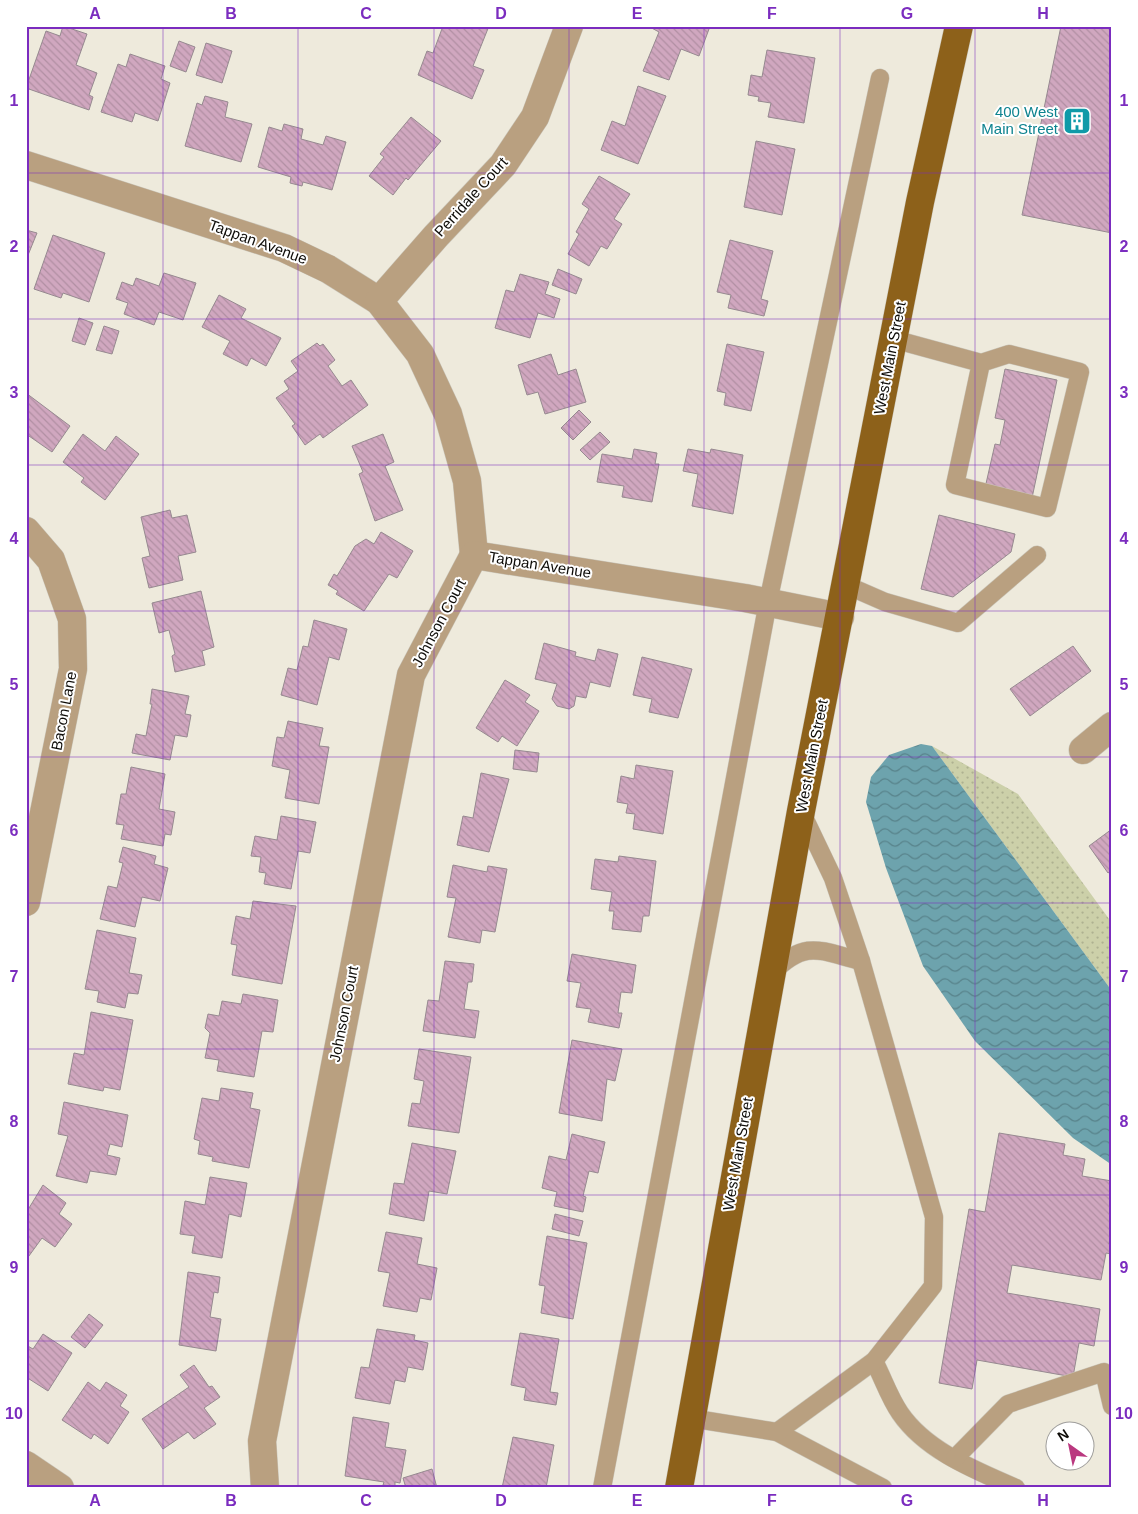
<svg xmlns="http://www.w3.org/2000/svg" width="1138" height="1514" viewBox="0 0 1138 1514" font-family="Arial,sans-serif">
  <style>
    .grass { fill: url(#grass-dots) }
    .water { fill: url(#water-waves) }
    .building { fill: url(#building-back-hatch); stroke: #968990 }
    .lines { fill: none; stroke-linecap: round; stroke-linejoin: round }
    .service-casing { stroke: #cac6ba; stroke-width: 19 }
    .minor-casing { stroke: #cac6ba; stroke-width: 29 }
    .primary-casing { stroke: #cac6ba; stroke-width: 29 }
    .service { stroke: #b9a080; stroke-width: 18 }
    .minor { stroke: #b9a080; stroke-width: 28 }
    .primary { stroke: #8d611a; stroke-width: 28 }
    .grid { fill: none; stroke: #7b2cbf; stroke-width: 1; stroke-opacity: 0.55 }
    .labels { text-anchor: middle; stroke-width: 4; stroke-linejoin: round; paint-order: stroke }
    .culture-label { font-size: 15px; fill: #0d838f; stroke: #fff; text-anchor: end }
    .street-label { font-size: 15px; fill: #0e0c08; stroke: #fff }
    .neatline { fill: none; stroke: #7b2cbf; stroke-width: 2 }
    .grid-label { font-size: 16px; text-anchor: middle; font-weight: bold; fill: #7b2cbf }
  </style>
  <defs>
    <pattern id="grass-dots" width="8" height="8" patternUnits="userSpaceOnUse" patternTransform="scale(1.25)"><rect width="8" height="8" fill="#ccd0a9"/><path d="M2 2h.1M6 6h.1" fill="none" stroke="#aeb190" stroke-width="1.8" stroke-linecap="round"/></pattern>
    <pattern id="water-waves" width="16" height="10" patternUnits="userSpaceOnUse" patternTransform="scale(1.25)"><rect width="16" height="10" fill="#6da3ad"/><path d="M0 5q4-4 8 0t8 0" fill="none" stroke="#58838b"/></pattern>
    <pattern id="building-back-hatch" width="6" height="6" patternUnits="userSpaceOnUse" patternTransform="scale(1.25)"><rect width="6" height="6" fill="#d0a7bf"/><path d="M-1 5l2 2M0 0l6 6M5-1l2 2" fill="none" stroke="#b18fa3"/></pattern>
  </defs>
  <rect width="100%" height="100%" fill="#eeeadc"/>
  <!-- grass -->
  <polygon class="grass" points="932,746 1018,794 1112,923 1112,991"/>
  <!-- water -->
  <polygon class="water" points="921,744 932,746 1112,991 1112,1165 1073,1138 975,1041 923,966 886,868 866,802 871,777 889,755"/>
  <!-- building -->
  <g class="building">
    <polygon points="63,26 87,34 76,65 97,73 89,95 93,97 89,110 26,88 46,31 60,36"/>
    <polygon points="443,26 489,26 473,66 484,70 472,99 418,75 427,51 433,53"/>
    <polygon points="648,26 703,26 709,29 699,56 681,49 669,80 643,71 659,32"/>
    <polygon points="1061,26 1112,26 1112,233 1022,215"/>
    <polygon points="179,41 195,47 186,72 170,66"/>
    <polygon points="206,43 232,51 222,83 196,75"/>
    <polygon points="767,50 815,58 804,123 768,117 771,103 758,101 759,97 748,95 751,75 762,77"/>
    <polygon points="130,54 165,66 161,79 170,83 158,121 135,113 132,122 101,112 118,64 126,67"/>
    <polygon points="638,86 666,96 638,164 601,150 612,121 625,126"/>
    <polygon points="205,96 228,102 225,117 252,124 241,162 185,146 197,103 202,105"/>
    <polygon points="411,117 441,141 408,180 406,178 393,195 369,176 384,157 380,154"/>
    <polygon points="284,124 303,129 301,139 323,145 326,136 346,142 332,190 303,182 302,186 290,183 291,177 258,167 269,127 282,131"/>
    <polygon points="756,141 795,149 782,215 744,207"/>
    <polygon points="599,176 630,194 614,219 622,224 607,249 601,246 589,266 568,254 579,234 576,232 589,209 582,204"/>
    <polygon points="26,230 37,233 26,260"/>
    <polygon points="53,235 105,253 89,302 63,293 61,298 34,289"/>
    <polygon points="730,240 773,251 761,299 768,301 764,316 728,308 731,295 717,292"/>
    <polygon points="558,269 582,279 576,294 552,285"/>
    <polygon points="164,273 196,283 183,320 159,312 154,325 124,314 128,303 116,299 122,282 133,286 136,278 159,286"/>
    <polygon points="520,274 549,282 545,294 560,299 554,318 538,313 530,338 495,328 506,290 514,292"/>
    <polygon points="219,295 246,309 241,318 281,338 266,366 251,358 247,366 223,354 230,341 202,327"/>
    <polygon points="79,318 93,323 85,345 72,341"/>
    <polygon points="104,326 119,331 112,354 96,350"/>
    <polygon points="317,343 320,346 323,344 335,360 328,366 342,386 351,380 368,405 323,438 320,434 305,445 292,426 295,424 276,398 289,389 284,381 298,371 291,361"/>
    <polygon points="727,344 764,352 751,411 724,405 726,393 717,391"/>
    <polygon points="551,354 558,375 576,369 586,402 545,414 538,392 527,395 518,365"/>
    <polygon points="1005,369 1057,380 1032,498 985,488 995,444 1000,445 1005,420 995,418"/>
    <polygon points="26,393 70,426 52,452 29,436 26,439"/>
    <polygon points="579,410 591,422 573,440 561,428"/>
    <polygon points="600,432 610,442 590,460 580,450"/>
    <polygon points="83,434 105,451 116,436 139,454 105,500 81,482 84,478 63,462"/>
    <polygon points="383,434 394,462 385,466 403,510 375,521 359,474 363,472 352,446"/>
    <polygon points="634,449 657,453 655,464 659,464 652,502 622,497 624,486 597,482 602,454 632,459"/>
    <polygon points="688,449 710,453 711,449 743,455 733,514 692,506 698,474 683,471"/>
    <polygon points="170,510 172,518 187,515 196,552 178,556 183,580 149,588 142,558 150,556 141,517"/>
    <polygon points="939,515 1015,534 1011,552 953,597 921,589"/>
    <polygon points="381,532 413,551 397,578 389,574 364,611 336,594 338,591 328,585 334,574 337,576 355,546 366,539 374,544"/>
    <polygon points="201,591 214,647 202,651 205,665 175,672 172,656 175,654 169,630 159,633 152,603"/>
    <polygon points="314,620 347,629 339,660 329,657 317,705 281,695 288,668 297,670 303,646 308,647"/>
    <polygon points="544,643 576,652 575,656 595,661 598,649 618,654 610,687 590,682 586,698 576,696 574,706 569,709 557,706 552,699 557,684 535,679"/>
    <polygon points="1073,646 1091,671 1030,716 1010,689"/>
    <polygon points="642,657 692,669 678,718 649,712 652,699 633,695"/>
    <polygon points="505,680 530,695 525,702 539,711 517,746 502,736 498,742 476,728"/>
    <polygon points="152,689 189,696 185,714 191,715 187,737 175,735 170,760 132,753 136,734 146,736 152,704 150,704"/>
    <polygon points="288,721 323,728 319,746 329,747 319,804 285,798 290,770 272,766 277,737 284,738"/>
    <polygon points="515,750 539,753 537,772 513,769"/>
    <polygon points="636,765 673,771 663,834 633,829 635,814 626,813 628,804 617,802 621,776 634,779"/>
    <polygon points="131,767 165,774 159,809 175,812 171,835 165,834 163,846 121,839 124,825 116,824 121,794 126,794"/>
    <polygon points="481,773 509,779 489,852 457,845 463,816 473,818"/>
    <polygon points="281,816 316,822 310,853 298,851 291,889 264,884 266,873 259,872 261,857 251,856 255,836 277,840"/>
    <polygon points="1112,829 1112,870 1108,873 1089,846"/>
    <polygon points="123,847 156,856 154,864 168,868 160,901 142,897 135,927 100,919 108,886 117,888 123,863 119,862"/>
    <polygon points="619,856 656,861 649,916 643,916 641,932 612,929 614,911 609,911 612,892 591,889 595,859 618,862"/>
    <polygon points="453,865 487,872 488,866 507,869 495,932 482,930 480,943 448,937 456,898 447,897"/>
    <polygon points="253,901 296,906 282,984 232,975 237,945 231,944 236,916 250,919"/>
    <polygon points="97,930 136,938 129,973 142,975 138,994 128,993 125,1008 97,1002 99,991 85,989"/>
    <polygon points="572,954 636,965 632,993 621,992 618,1013 622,1013 619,1028 588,1022 591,1009 576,1007 581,983 567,981"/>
    <polygon points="445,961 474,964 472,982 468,982 464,1009 479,1011 475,1038 423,1031 428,1000 439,1001"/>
    <polygon points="243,994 278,1000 273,1032 262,1031 254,1077 217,1071 219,1060 205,1058 210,1033 205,1028 208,1014 219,1016 222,1001 241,1004"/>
    <polygon points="91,1012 133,1020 120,1090 104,1087 103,1091 68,1084 74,1053 84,1055"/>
    <polygon points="572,1040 622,1049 615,1081 607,1079 602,1121 559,1113"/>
    <polygon points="419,1049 471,1057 459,1133 408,1126 412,1103 420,1104 424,1081 414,1079"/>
    <polygon points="221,1088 253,1093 250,1108 260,1110 249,1168 212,1161 213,1157 198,1154 200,1141 194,1139 202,1098 219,1101"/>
    <polygon points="64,1102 128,1115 122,1147 110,1144 107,1155 120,1158 116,1175 90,1171 87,1183 56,1176 68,1136 58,1134"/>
    <polygon points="999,1133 1065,1144 1063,1155 1085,1159 1082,1176 1112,1181 1112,1225 1109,1244 1112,1244 1112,1254 1106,1253 1101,1280 1012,1265 1007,1293 1100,1309 1094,1346 1079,1343 1073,1377 977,1360 972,1389 939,1383 969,1209 985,1212"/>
    <polygon points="572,1134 605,1142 598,1173 589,1171 583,1196 586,1197 583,1212 554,1206 557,1192 542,1188 549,1156 566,1160"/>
    <polygon points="412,1143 456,1151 447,1194 429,1191 424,1221 389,1214 394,1183 404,1184"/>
    <polygon points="210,1177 247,1183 241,1217 229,1214 222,1258 192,1253 195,1236 180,1234 185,1201 205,1205"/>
    <polygon points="43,1185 66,1203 59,1214 72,1224 55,1247 42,1238 26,1260 26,1213"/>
    <polygon points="555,1214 583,1221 579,1236 552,1229"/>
    <polygon points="386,1232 422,1238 417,1264 437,1268 431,1300 420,1298 417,1312 383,1306 390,1273 378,1271"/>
    <polygon points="547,1236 587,1243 573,1319 541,1313 545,1286 539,1285"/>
    <polygon points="188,1272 220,1277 218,1293 214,1292 210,1317 221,1319 216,1351 179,1345"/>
    <polygon points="89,1314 103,1325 85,1348 71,1337"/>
    <polygon points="377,1329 415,1335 414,1340 428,1343 423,1370 408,1367 405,1382 395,1380 390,1404 355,1398 361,1367 369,1368"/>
    <polygon points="520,1333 559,1339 550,1392 558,1393 556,1405 524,1400 526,1388 511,1385"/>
    <polygon points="43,1334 72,1353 48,1391 26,1377 26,1345 33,1349"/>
    <polygon points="194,1365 209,1387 212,1386 220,1397 204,1408 216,1424 194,1439 188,1432 163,1449 142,1419 189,1387 180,1375"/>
    <polygon points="88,1382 100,1391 106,1382 127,1395 120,1406 129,1412 108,1444 94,1434 91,1439 62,1420"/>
    <polygon points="353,1417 389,1423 385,1447 406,1450 400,1483 395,1482 395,1487 383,1485 384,1482 345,1476"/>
    <polygon points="513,1437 554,1445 546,1488 502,1488"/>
    <polygon points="432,1469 437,1488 406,1488 403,1478"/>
  </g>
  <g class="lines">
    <defs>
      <g id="service">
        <polyline points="893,339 981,363 955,485 1047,508 1080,372 1009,354 981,363"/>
        <polyline points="846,585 885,602 958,623 1037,555"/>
        <path d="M773,972C806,939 820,951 861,961"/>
        <path d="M874,1361C883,1378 889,1397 900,1413C926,1451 975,1470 1016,1488"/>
        <polyline points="690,1418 777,1432 883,1488"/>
        <polyline points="777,1432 874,1361 933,1286 934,1217 861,961 833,878 801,811"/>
        <polyline points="955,1458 1008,1404 1104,1372 1112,1406"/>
        <polyline points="602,1488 768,602 880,78"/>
      </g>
      <g id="minor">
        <polyline points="26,165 284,248 328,269 379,301 420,354 448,414 467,481 474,555"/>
        <polyline points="379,301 436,236 503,165 535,117 569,26"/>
        <polyline points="26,531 51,560 72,619 73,669 26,902"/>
        <polyline points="474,555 745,598 840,617"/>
        <polyline points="1083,750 1112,726"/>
        <polyline points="26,1465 60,1488"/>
        <polyline points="265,1488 262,1441 411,675 474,555"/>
      </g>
      <polyline id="primary" points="679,1488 801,811 920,202 959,26"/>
    </defs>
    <!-- service casing -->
    <use href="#service" class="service-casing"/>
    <!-- minor casing -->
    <use href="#minor" class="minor-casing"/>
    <!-- primary casing -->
    <use href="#primary" class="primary-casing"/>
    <!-- service -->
    <use href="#service" class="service"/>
    <!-- minor -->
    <use href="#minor" class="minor"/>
    <!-- primary -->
    <use href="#primary" class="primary"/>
  </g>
  <!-- grid -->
  <path class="grid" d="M163,26V1488M298,26V1488M434,26V1488M569,26V1488M704,26V1488M840,26V1488M975,26V1488M26,173H1112M26,319H1112M26,465H1112M26,611H1112M26,757H1112M26,903H1112M26,1049H1112M26,1195H1112M26,1341H1112"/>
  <!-- icons -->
  <defs>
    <symbol id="building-square" viewBox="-11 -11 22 22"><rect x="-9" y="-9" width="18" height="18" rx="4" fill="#0f9aa8" stroke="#fff"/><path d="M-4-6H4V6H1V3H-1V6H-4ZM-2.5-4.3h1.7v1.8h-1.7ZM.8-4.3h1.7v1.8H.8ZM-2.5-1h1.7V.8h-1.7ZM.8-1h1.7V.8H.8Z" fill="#fff"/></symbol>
  </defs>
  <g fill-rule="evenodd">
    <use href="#building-square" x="1061" y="105" width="32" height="32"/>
  </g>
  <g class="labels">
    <!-- culture labels -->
    <g class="culture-label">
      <text x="1058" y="117">400 West<tspan x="1058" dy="17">Main Street</tspan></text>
    </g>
    <!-- street labels -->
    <g class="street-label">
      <text transform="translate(471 197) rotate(-48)" y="5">Perridale Court</text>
      <text transform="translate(258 242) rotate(20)" y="5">Tappan Avenue</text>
      <text transform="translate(890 358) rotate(-79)" y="5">West Main Street</text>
      <text transform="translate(540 565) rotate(9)" y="5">Tappan Avenue</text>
      <text transform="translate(439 623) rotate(-62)" y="5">Johnson Court</text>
      <text transform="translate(64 711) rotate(-79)" y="5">Bacon Lane</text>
      <text transform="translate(812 756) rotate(-79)" y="5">West Main Street</text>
      <text transform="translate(344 1014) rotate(-79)" y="5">Johnson Court</text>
      <text transform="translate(738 1154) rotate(-80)" y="5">West Main Street</text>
    </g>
  </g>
  <!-- border -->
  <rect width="1138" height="1514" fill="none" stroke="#ffffff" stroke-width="55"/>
  <!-- north arrow -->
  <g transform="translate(1070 1446) rotate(327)"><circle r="24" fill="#ffffff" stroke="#9f9e9c"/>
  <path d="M0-4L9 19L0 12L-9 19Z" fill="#ba387f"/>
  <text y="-8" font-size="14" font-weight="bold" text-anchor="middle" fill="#0e0c08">N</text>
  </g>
  <rect x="28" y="28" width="1082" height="1458" class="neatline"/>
  <g class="grid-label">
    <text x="95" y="19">A</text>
    <text x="231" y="19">B</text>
    <text x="366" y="19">C</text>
    <text x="501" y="19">D</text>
    <text x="637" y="19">E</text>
    <text x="772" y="19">F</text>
    <text x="907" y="19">G</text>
    <text x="1043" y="19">H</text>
    <text x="14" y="106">1</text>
    <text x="1124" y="106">1</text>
    <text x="14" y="252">2</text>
    <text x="1124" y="252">2</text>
    <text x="14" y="398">3</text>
    <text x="1124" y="398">3</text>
    <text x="14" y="544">4</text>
    <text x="1124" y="544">4</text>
    <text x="14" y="690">5</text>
    <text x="1124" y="690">5</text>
    <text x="14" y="836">6</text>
    <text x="1124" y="836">6</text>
    <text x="14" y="982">7</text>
    <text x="1124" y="982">7</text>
    <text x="14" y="1127">8</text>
    <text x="1124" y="1127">8</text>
    <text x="14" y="1273">9</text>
    <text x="1124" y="1273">9</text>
    <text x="14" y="1419">10</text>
    <text x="1124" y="1419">10</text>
    <text x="95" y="1506">A</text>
    <text x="231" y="1506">B</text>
    <text x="366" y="1506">C</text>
    <text x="501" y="1506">D</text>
    <text x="637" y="1506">E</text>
    <text x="772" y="1506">F</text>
    <text x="907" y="1506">G</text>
    <text x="1043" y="1506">H</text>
  </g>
</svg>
